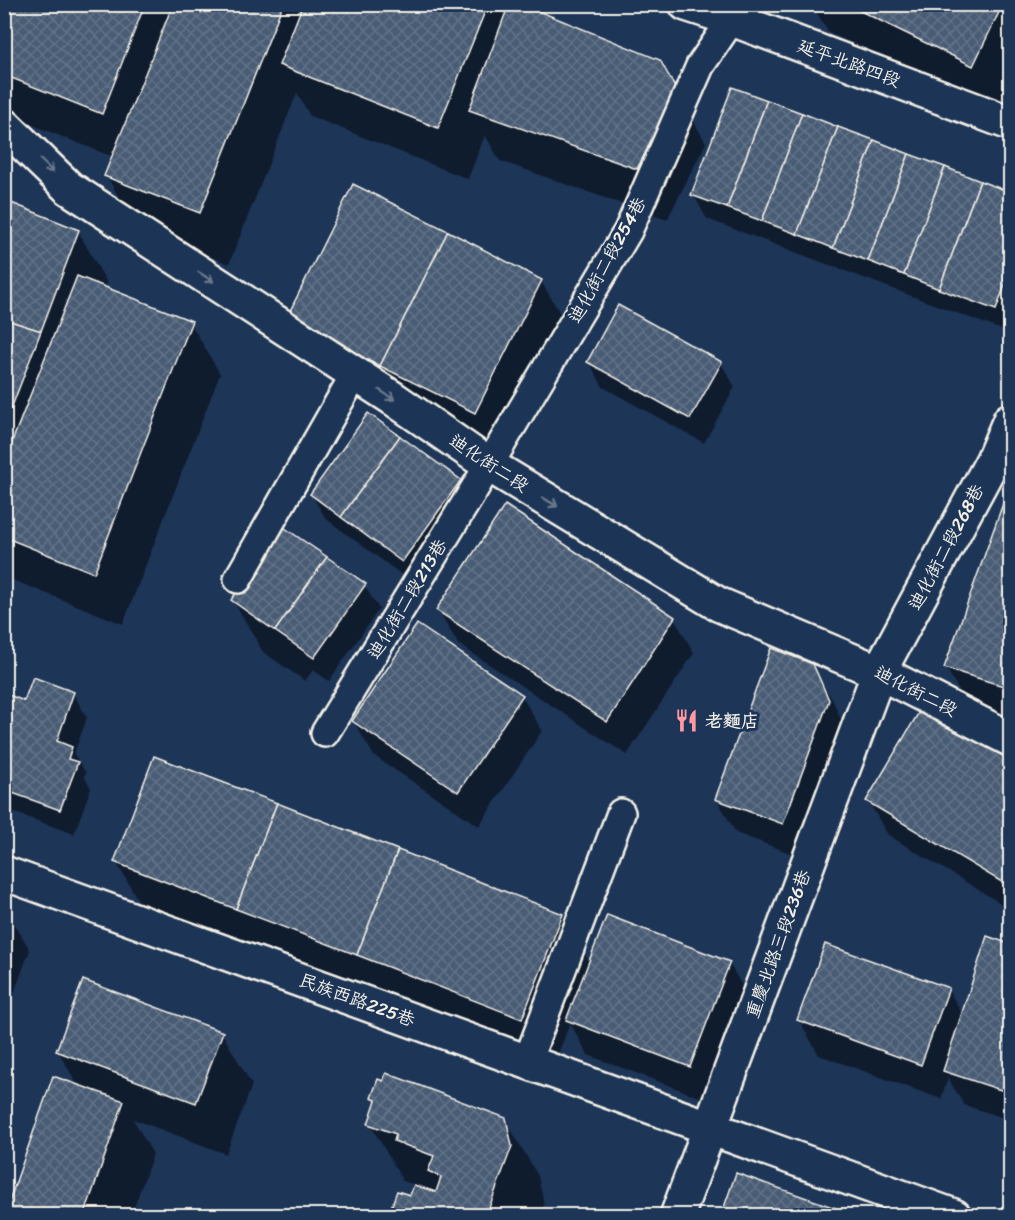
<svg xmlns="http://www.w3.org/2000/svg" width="1015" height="1220" viewBox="0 0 1015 1220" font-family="Sriracha,'LXGW WenKai TC',sans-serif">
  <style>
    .shadow { fill: #0007 }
    .building { fill: url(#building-cross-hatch); stroke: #f4f1e8; stroke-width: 1.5 }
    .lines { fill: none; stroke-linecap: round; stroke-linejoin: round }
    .lane-casing { stroke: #f4f1e8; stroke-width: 32 }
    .street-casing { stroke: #f4f1e8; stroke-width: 38 }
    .secondary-casing { stroke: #f4f1e8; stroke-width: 38 }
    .lane { stroke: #1d3557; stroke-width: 27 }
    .street { stroke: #1d3557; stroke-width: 33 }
    .secondary { stroke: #1d3557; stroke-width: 33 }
    .oneway { stroke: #68778a }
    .labels { text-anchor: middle; stroke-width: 6; stroke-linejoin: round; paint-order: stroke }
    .street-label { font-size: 18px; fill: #f4f1e8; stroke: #1d3557 }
    .poi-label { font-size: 18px; font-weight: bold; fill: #f4f1e8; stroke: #1d3557; text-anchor: start }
  </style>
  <defs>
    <pattern id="building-cross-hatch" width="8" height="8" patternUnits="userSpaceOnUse" patternTransform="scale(1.5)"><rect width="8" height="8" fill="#485b74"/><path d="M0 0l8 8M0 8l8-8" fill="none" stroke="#637388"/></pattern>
  </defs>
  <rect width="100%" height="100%" fill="#1d3557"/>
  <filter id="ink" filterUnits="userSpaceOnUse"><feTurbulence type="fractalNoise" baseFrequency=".0167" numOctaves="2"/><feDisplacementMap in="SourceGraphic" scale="12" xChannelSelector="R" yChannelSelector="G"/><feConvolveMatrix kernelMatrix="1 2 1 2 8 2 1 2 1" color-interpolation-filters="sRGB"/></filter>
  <g filter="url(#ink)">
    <!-- shadow -->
    <g class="shadow">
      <polygon points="10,4 502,4 507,14 689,113 706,143 667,220 500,161 485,135 468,179 310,116 297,93 229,264 136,227 106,175 113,157 15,118 4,100 4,19"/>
      <polygon points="812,4 1010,4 1010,100 1003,116 828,32"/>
      <polygon points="732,89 1010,194 1010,333 707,219 693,194"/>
      <polygon points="4,202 78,231 107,283 105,289 190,322 220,374 123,624 10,579 4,568"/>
      <polygon points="541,281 571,332 504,464 317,370 288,319"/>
      <polygon points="589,362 721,363 735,387 704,443 603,387"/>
      <polygon points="460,481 474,506 417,586 326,519 311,494"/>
      <polygon points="1010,489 1010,722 970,710 946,668"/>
      <polygon points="364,585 379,609 329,681 313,670 305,681 263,652 233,600"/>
      <polygon points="438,610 674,618 694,653 627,755 458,644"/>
      <polygon points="812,666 833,701 848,736 803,858 736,833 716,798"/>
      <polygon points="73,693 87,718 74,754 86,773 84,776 91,788 74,834 4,809 4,695 25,703"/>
      <polygon points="522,696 542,731 479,826 374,756 354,722"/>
      <polygon points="923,709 1010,762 1010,909 888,835 868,801"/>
      <polygon points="116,862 562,915 590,963 729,963 749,998 710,1101 588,1055 570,1023 552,1070 146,914"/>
      <polygon points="4,906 30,950 4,1020"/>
      <polygon points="988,938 1010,945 1010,1120 964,1105 948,1078 941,1099 819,1055 799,1020 948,989 963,1015"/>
      <polygon points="222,1033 252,1085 226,1154 133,1119 153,1154 131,1216 5,1216 78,1086 58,1051"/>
      <polygon points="372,1097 505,1119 538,1176 544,1204 539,1216 389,1216 411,1197 416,1185 403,1181 370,1124 377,1105"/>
      <polygon points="243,1211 254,1216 241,1216"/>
    </g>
    <!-- building -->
    <g class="building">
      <polygon points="9,4 145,4 102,114 4,75 4,15"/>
      <polygon points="173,4 283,4 200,213 104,176"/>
      <polygon points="303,4 488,4 438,128 279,65"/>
      <polygon points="509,4 521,4 660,60 677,91 637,169 469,110"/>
      <polygon points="846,4 1003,4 973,66"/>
      <polygon points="732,87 767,100 727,208 691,195"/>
      <polygon points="767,100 802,113 762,221 727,208"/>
      <polygon points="802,113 838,127 797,234 762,221"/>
      <polygon points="838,127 874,140 833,248 797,234"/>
      <polygon points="874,140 909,154 868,261 833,248"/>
      <polygon points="909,154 945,167 904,275 868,261"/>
      <polygon points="945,167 980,181 939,289 904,275"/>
      <polygon points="980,181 1010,192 1010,271 996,310 939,289"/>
      <polygon points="353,184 448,231 380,366 286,319"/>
      <polygon points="4,200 79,230 41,331 4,319"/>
      <polygon points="448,231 542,280 475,413 380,366"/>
      <polygon points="77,276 192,321 94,573 4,537 4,462"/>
      <polygon points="618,305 722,362 690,419 587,362"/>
      <polygon points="4,319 41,331 11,409 4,406"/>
      <polygon points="368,413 400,436 341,517 310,494"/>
      <polygon points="400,436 461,480 402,562 341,517"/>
      <polygon points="1010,484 1010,688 944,668"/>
      <polygon points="505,505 675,617 607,722 436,610"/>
      <polygon points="282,526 327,557 275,631 231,600"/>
      <polygon points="327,557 366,584 314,658 275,631"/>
      <polygon points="417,624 523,695 458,792 352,721"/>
      <polygon points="771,648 813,664 829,700 783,824 715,799"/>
      <polygon points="33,677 74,692 57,741 72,747 68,759 78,762 60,810 4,790 4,693 24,701"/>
      <polygon points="922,707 1010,760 1010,887 866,801"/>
      <polygon points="154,756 277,803 236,909 114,862"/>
      <polygon points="277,803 398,850 357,955 236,909"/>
      <polygon points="398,850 563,914 522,1019 357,955"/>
      <polygon points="607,915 730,962 690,1067 566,1020"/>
      <polygon points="987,936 1010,944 1010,1093 943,1071"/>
      <polygon points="825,944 949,988 921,1065 797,1020"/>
      <polygon points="83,980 223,1032 196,1103 56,1051"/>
      <polygon points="386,1073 506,1118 512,1146 486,1216 388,1216 397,1191 410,1195 414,1185 436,1192 441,1177 428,1171 434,1156 394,1141 396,1134 368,1124 376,1100 371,1098 378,1079 383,1081"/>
      <polygon points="53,1076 124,1101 84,1216 4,1216"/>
      <polygon points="736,1173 858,1216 721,1216"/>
    </g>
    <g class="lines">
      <defs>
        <g id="lane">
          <polyline points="238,579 355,374"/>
          <polyline points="325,733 489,465 628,231 700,66 732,19 736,4"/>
          <polyline points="527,1062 621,813"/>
        </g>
        <g id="street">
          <polyline points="4,125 69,188 394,399 489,465 718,604 879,672 1010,739"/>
          <polyline points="4,873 954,1216"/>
          <polyline points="677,1216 879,672 993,460 1010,420"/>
        </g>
        <polyline id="secondary" points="686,4 732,19 1010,123"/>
      </defs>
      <!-- lane casing -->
      <use href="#lane" class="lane-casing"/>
      <!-- street casing -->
      <use href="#street" class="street-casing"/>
      <!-- secondary casing -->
      <use href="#secondary" class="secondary-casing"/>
      <!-- lane -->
      <use href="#lane" class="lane"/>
      <!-- street -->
      <use href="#street" class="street"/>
      <!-- secondary -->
      <use href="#secondary" class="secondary"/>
    </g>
    <!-- one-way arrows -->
    <defs><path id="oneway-shaft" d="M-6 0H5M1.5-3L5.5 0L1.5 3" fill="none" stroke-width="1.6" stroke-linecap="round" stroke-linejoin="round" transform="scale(1.5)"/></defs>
    <g class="oneway">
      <use href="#oneway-shaft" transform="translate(47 166) rotate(44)"/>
      <use href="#oneway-shaft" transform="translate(206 277) rotate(33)"/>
      <use href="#oneway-shaft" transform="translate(387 395) rotate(33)"/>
      <use href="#oneway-shaft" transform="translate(550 502) rotate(31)"/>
    </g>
  </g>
  <!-- icons -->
  <defs>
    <symbol id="restaurant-bare" viewBox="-9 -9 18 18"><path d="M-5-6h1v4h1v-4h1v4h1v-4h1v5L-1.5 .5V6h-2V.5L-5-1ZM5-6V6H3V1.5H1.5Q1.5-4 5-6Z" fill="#ff9aa2" stroke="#1d3557" stroke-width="2.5" paint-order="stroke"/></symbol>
  </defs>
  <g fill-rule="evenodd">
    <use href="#restaurant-bare" x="670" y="704" width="33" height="33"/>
  </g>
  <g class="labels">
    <!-- street labels -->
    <g class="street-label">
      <text transform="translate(849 63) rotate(20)" y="6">延平北路四段</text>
      <text transform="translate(607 260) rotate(-61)" y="6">迪化街二段254巷</text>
      <text transform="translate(489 463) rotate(33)" y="6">迪化街二段</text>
      <text transform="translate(946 547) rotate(-62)" y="6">迪化街二段268巷</text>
      <text transform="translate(407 599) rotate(-59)" y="6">迪化街二段213巷</text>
      <text transform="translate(916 691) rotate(27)" y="6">迪化街二段</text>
      <text transform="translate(778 944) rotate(-70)" y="6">重慶北路三段236巷</text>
      <text transform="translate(357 1000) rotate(20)" y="6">民族西路225巷</text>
    </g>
    <!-- poi labels -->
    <g class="poi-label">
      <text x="705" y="727">老麵店</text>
    </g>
  </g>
  <!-- margin -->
  <rect width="1015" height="1220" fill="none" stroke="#1d3557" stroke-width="24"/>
  <rect x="12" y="12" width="991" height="1196" fill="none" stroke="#f4f1e8" stroke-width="2" filter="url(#ink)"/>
</svg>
